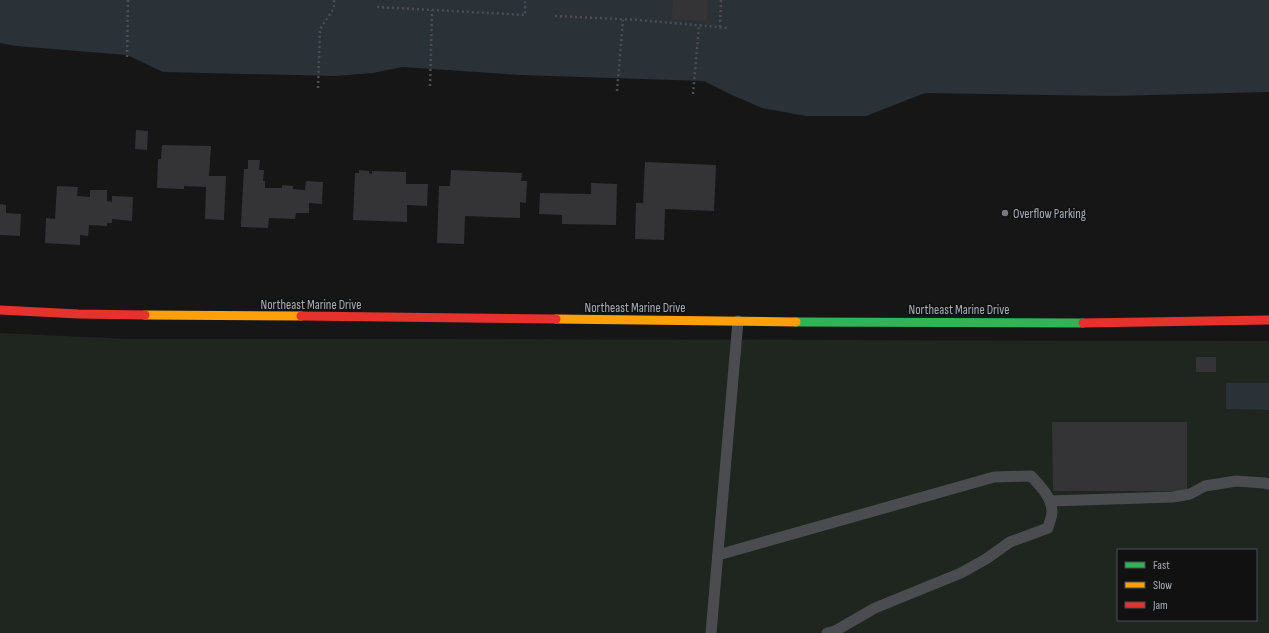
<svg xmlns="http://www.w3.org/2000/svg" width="1269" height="633" viewBox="0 0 1269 633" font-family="'Sofia Sans Condensed',sans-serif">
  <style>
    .green { fill: #1f251f; fill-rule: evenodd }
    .water { fill: #2a3238 }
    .building { fill: #343436 }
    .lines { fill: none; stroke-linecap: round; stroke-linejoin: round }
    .path { stroke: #4c4e51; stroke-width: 2.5; stroke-dasharray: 2 3; stroke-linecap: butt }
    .lane { stroke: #4b4c4f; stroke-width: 11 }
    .fast { stroke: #30b455; stroke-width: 9 }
    .slow { stroke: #ff9f0a; stroke-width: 9 }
    .jam { stroke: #e5322d; stroke-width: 9 }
    .poi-dot { fill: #75797f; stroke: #111112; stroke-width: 1.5 }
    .labels { text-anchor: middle; stroke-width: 3; stroke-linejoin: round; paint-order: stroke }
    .poi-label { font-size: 13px; fill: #a8aeb7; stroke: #111112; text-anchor: start }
    .street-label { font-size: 13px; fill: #a8aeb7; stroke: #111112 }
  </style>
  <rect width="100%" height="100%" fill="#161617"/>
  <!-- green -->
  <path class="green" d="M0,333L130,339H451L1269,341V633H0ZM1118,550H1256V620H1118Z"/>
  <!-- water -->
  <g class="water">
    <polygon points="0,0 1269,0 1269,92 1113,96 925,93 866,116 806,116 762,108 732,95 704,81 520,75 402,67 373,73 335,76 163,72 127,55 16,46 0,43"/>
    <polygon points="1226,383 1269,383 1269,410 1226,409"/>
  </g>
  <!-- building -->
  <g class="building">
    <polygon points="673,0 708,0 707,21 672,19"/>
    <polygon points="136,130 148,131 147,150 135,149"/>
    <polygon points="162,145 211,146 209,176 226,176 224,220 205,219 206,187 184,186 184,189 157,188 158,159 161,159"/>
    <polygon points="248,160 260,160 259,170 264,170 263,181 265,181 265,188 282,188 282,185 293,186 293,189 305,190 306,181 323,182 322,204 309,203 309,213 296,213 295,219 269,218 268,228 241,227 241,223 244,169 248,169"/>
    <polygon points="645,162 716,165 714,211 665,209 664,240 635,239 636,203 643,203"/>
    <polygon points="359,170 369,171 369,173 372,174 372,171 406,172 406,184 428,184 427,206 407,205 407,222 353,220 355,173 359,173"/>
    <polygon points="451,170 522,173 521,181 527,181 526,203 520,202 520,218 465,216 464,244 437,243 439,186 450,186"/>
    <polygon points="591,183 617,184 616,225 562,224 562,215 539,214 540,193 591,194"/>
    <polygon points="57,186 78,187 77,196 90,197 90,190 107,190 107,201 112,202 112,196 133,197 132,221 112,219 112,223 107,223 107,226 89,225 88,236 80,235 80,245 45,243 46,218 55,219"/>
    <polygon points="0,204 6,205 6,213 21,214 20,236 0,235"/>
    <rect x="1196" y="357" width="20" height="15"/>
    <polygon points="1052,422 1187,422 1187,491 1053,491"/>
  </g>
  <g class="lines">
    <!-- path -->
    <g class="path">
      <polyline points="377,7 525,15 525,0"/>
      <polyline points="555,16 640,20 728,28"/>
      <polyline points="720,27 721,0"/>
      <polyline points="127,57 128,0"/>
      <polyline points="430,86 432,10"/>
      <polyline points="318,88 320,29 334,8 334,0"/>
      <polyline points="617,91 623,20"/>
      <polyline points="693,94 699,26"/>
    </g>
    <!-- lane -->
    <g class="lane">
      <polyline points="1050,501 1173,497 1190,494 1205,486 1236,481 1264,483 1269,484"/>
      <path d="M718,555L994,477L1031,476C1040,486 1052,497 1052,512C1052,517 1049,523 1048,528L1010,542L986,559L961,573L875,608L835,631L827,633"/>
      <polyline points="711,633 738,321"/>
    </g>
    <!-- fast -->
    <polyline class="fast" points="796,322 1083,323"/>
    <!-- slow -->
    <g class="slow">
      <polyline points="145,315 301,316"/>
      <polyline points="556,319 796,322"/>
    </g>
    <!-- jam -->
    <g class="jam">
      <polyline points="0,310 78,314 145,315"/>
      <polyline points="301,316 556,319"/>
      <polyline points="1083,323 1269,320"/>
    </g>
  </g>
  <!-- markers -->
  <circle class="poi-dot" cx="1005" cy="213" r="4"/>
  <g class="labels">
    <!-- poi labels -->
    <g class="poi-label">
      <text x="1013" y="218">Overflow Parking</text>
    </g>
    <!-- street labels -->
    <g class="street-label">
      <text x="311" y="309">Northeast Marine Drive</text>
      <text x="635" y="312">Northeast Marine Drive</text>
      <text x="959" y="314">Northeast Marine Drive</text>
    </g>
  </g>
  <!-- legend -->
  <rect x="1117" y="549" width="140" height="72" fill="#111112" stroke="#4d5054"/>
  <rect x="1125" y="562" width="20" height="6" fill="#30b455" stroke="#4d5054"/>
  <text x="1153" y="569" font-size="12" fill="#a8aeb7">Fast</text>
  <rect x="1125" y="582" width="20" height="6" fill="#ff9f0a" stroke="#4d5054"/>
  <text x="1153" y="589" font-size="12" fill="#a8aeb7">Slow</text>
  <rect x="1125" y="602" width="20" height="6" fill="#e5322d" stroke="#4d5054"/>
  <text x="1153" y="609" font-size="12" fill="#a8aeb7">Jam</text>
</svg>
